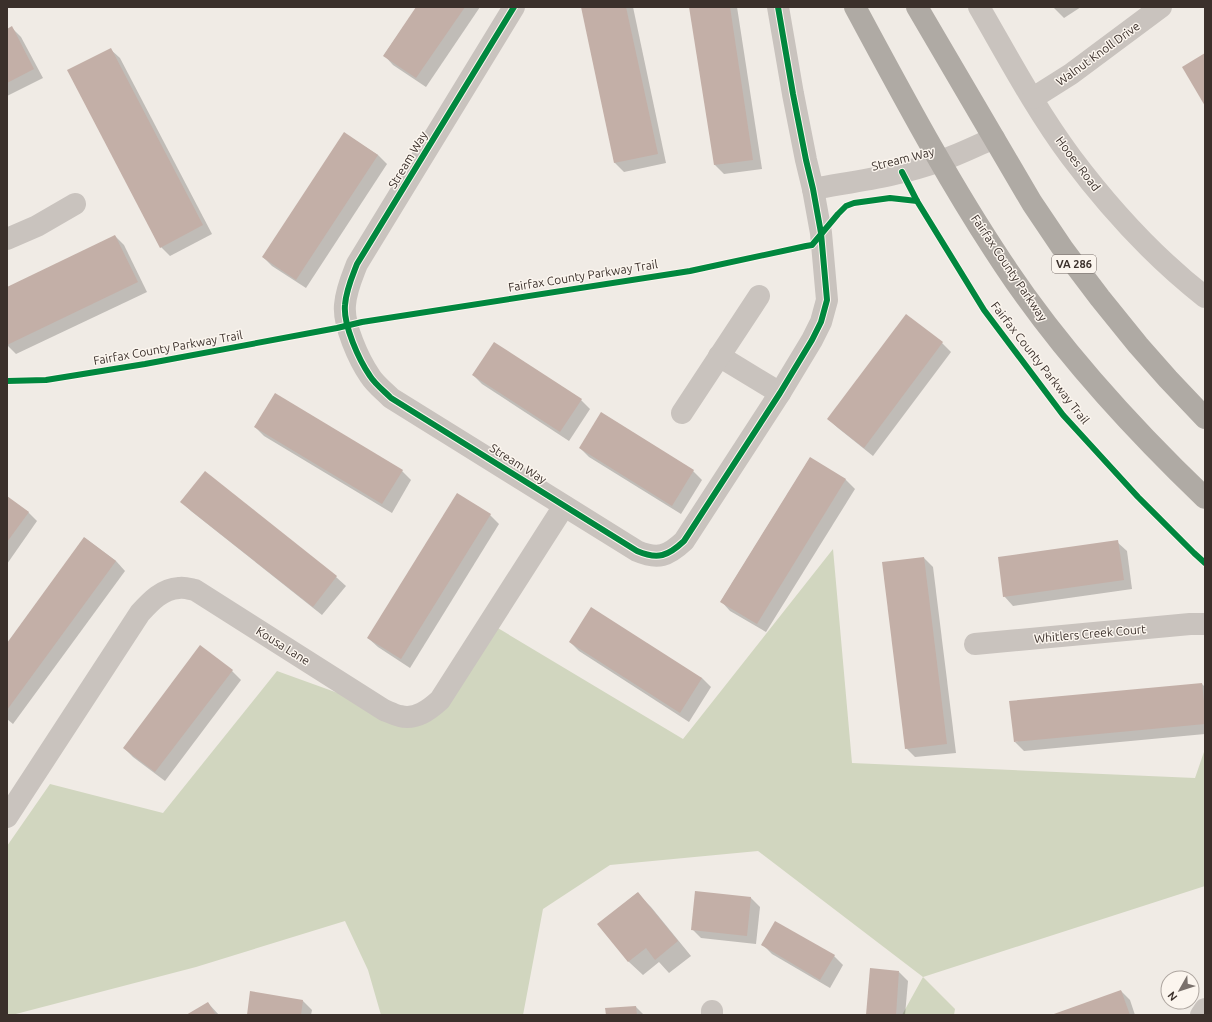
<svg xmlns="http://www.w3.org/2000/svg" width="1212" height="1022" viewBox="0 0 1212 1022" font-family="Ubuntu,sans-serif">
  <style>
    .green { fill: #d1d6bf }
    .shadow { fill: #0003 }
    .building { fill: #c3afa7 }
    .lines { fill: none; stroke-linecap: round; stroke-linejoin: round }
    .minor { stroke: #c9c3be; stroke-width: 22 }
    .highway { stroke: #afaaa4; stroke-width: 22 }
    .cycleway-casing { stroke: #fbf5ee; stroke-width: 8 }
    .cycleway { stroke: #00873e; stroke-width: 6 }
    .labels { text-anchor: middle; stroke-width: 3; stroke-linejoin: round; paint-order: stroke }
    .shield { fill: #fbf5ee; stroke: #756b66; stroke-width: 1 }
    .shield-label { font-size: 11px; font-weight: bold; fill: #3b302b }
    .street-label { font-size: 12px; fill: #3b302b; stroke: #fbf5ee }
  </style>
  <rect width="100%" height="100%" fill="#f0ebe5"/>
  <!-- green -->
  <polygon class="green" points="833,549 852,763 1195,778 1205,749 1205,886 923,977 955,1009 954,1015 902,1015 923,977 758,851 610,865 543,909 523,1015 381,1015 368,970 345,921 196,967 12,1015 7,1015 7,846 50,784 163,813 277,671 421,723 481,618 683,739"/>
  <!-- shadow -->
  <g class="shadow">
    <polygon points="417,7 480,7 426,87 393,65 384,55"/>
    <polygon points="582,7 633,7 666,163 624,172 615,163"/>
    <polygon points="690,7 737,7 762,169 724,174 715,165"/>
    <polygon points="1053,7 1081,7 1064,18"/>
    <polygon points="12,28 21,37 43,78 7,96 7,30"/>
    <polygon points="110,49 120,58 212,234 170,256 161,247"/>
    <polygon points="345,134 378,155 387,164 306,288 272,266 263,257"/>
    <polygon points="115,236 124,245 147,292 16,354 7,345 7,288"/>
    <polygon points="906,316 942,343 951,352 873,456 838,428 828,419"/>
    <polygon points="473,375 581,400 590,409 569,441 482,384"/>
    <polygon points="255,427 402,471 411,480 392,513 264,436"/>
    <polygon points="580,448 693,471 702,480 681,514 589,457"/>
    <polygon points="810,458 846,480 855,489 766,632 730,611 721,601"/>
    <polygon points="7,497 28,512 37,521 7,564"/>
    <polygon points="182,502 336,577 346,586 322,615 191,511"/>
    <polygon points="490,515 499,524 410,668 378,647 368,638"/>
    <polygon points="85,538 116,561 125,571 13,724 7,719 7,644"/>
    <polygon points="1117,542 1127,551 1132,589 1013,606 1004,596"/>
    <polygon points="924,558 933,567 956,753 915,757 906,748"/>
    <polygon points="570,642 702,678 711,687 689,722 579,651"/>
    <polygon points="201,647 232,671 241,680 165,781 133,757 124,748"/>
    <polygon points="1202,684 1205,687 1205,734 1024,751 1015,742"/>
    <polygon points="696,892 751,898 760,907 756,944 701,938 692,929"/>
    <polygon points="637,893 651,907 691,956 669,973 659,962 643,975 629,962 599,924"/>
    <polygon points="763,945 834,956 843,965 830,988 772,954"/>
    <polygon points="899,972 908,981 905,1015 867,1015"/>
    <polygon points="1121,991 1130,1000 1135,1015 1053,1015"/>
    <polygon points="303,1001 312,1010 311,1015 248,1015"/>
    <polygon points="208,1003 219,1015 188,1015"/>
    <polygon points="636,1007 644,1015 607,1015"/>
  </g>
  <!-- building -->
  <g class="building">
    <polygon points="416,7 465,7 416,78 383,56"/>
    <polygon points="581,7 626,7 658,154 614,163"/>
    <polygon points="689,7 730,7 753,160 714,165"/>
    <polygon points="12,26 34,69 7,83 7,29"/>
    <polygon points="111,48 203,225 160,248 67,70"/>
    <polygon points="1205,53 1205,106 1182,67"/>
    <polygon points="344,132 378,155 296,280 262,257"/>
    <polygon points="115,235 138,282 7,345 7,287"/>
    <polygon points="906,314 943,342 864,448 827,419"/>
    <polygon points="494,342 582,399 560,432 472,375"/>
    <polygon points="275,393 403,470 382,504 254,427"/>
    <polygon points="601,412 694,470 672,506 579,448"/>
    <polygon points="810,457 846,479 757,624 720,602"/>
    <polygon points="205,471 337,576 313,607 180,502"/>
    <polygon points="457,493 491,514 401,659 367,638"/>
    <polygon points="7,496 29,512 7,542"/>
    <polygon points="84,537 116,561 7,710 7,643"/>
    <polygon points="1118,540 1124,580 1003,597 998,557"/>
    <polygon points="924,557 947,744 905,749 882,562"/>
    <polygon points="591,607 702,678 680,713 569,642"/>
    <polygon points="200,645 233,670 155,772 123,748"/>
    <polygon points="1202,683 1205,711 1205,724 1014,742 1009,701"/>
    <polygon points="695,891 751,897 747,936 691,930"/>
    <polygon points="638,892 678,941 655,960 646,948 628,962 597,924"/>
    <polygon points="775,921 835,955 820,980 761,945"/>
    <polygon points="870,968 899,971 896,1015 866,1015"/>
    <polygon points="1121,990 1130,1015 1051,1015"/>
    <polygon points="250,991 303,1000 301,1015 247,1015"/>
    <polygon points="208,1002 216,1015 186,1015"/>
    <polygon points="636,1006 637,1015 606,1015 605,1008"/>
  </g>
  <g class="lines">
    <!-- minor -->
    <g class="minor">
      <path d="M514,7L357,264C352,277 346,290 345,305C343,325 359,360 370,376C375,384 384,391 391,398L637,551C658,560 668,556 684,541L780,393L812,340L821,322L827,300L821,233L813,189L806,160L793,94L778,7"/>
      <path d="M979,7C1008,57 1036,110 1071,157C1110,209 1154,257 1205,297"/>
      <polyline points="1033,98 1071,74 1161,7"/>
      <path d="M813,189C856,181 899,176 940,161C958,155 976,146 994,138"/>
      <polyline points="7,239 37,226 75,204"/>
      <polyline points="719,356 780,393"/>
      <polyline points="682,413 759,296"/>
      <polyline points="975,644 1190,624 1205,624"/>
      <path d="M7,817L140,613C151,601 162,589 179,588C184,587 190,589 195,590L384,710C389,712 395,715 400,716C416,720 429,710 440,700L564,506"/>
      <polyline points="712,1011 712,1015"/>
      <polyline points="1201,1015 1205,1009"/>
    </g>
    <!-- highway -->
    <g class="highway">
      <path d="M855,7C902,94 949,183 1004,265C1061,351 1131,427 1205,498"/>
      <polyline points="917,7 1032,203 1063,249 1100,298 1138,345 1168,379 1205,418"/>
    </g>
    <defs>
      <g id="cycleway">
        <path d="M514,7L357,264C352,277 346,290 345,305C343,325 359,360 370,376C375,384 384,391 391,398L637,551C658,560 668,556 684,541L780,393L812,340L821,322L827,300L821,233L813,189L806,160L793,94L778,7"/>
        <polyline points="902,172 917,201 984,310 1063,415 1138,497 1194,553 1205,563"/>
        <polyline points="7,381 46,380 145,364 337,328 362,322 690,271 806,246 812,245 838,214 846,206 854,203 890,198 917,201"/>
      </g>
    </defs>
    <!-- cycleway casing -->
    <use href="#cycleway" class="cycleway-casing"/>
    <!-- cycleway -->
    <use href="#cycleway" class="cycleway"/>
  </g>
  <g class="labels">
    <!-- shield labels -->
    <rect class="shield" x="1052" y="255" width="44" height="18" rx="3"/>
    <g class="shield-label">
      <text x="1074" y="268">VA 286</text>
    </g>
    <!-- street labels -->
    <g class="street-label">
      <text transform="translate(1098 54) rotate(-36)" y="4">Walnut Knoll Drive</text>
      <text transform="translate(903 159) rotate(-14)" y="4">Stream Way</text>
      <text transform="translate(408 160) rotate(-59)" y="4">Stream Way</text>
      <text transform="translate(1078 164) rotate(53)" y="4">Hooes Road</text>
      <text transform="translate(1009 268) rotate(56)" y="4">Fairfax County Parkway</text>
      <text transform="translate(583 276) rotate(-9)" y="4">Fairfax County Parkway Trail</text>
      <text transform="translate(168 348) rotate(-10)" y="4">Fairfax County Parkway Trail</text>
      <text transform="translate(1040 363) rotate(52)" y="4">Fairfax County Parkway Trail</text>
      <text transform="translate(518 464) rotate(32)" y="4">Stream Way</text>
      <text transform="translate(1090 634) rotate(-5)" y="4">Whitlers Creek Court</text>
      <text transform="translate(283 646) rotate(32)" y="4">Kousa Lane</text>
    </g>
  </g>
  <!-- border -->
  <rect width="1212" height="1022" fill="none" stroke="#3b302b" stroke-width="16"/>
  <!-- north arrow -->
  <g transform="translate(1180 990) rotate(231)"><circle r="19" fill="#fbf5ee" stroke="#aea6a0"/>
  <path d="M0-3L7 15L0 10L-7 15Z" fill="#7a716c"/>
  <text y="-6" font-size="11" font-weight="bold" text-anchor="middle" fill="#3b302b">N</text>
  </g>
</svg>
